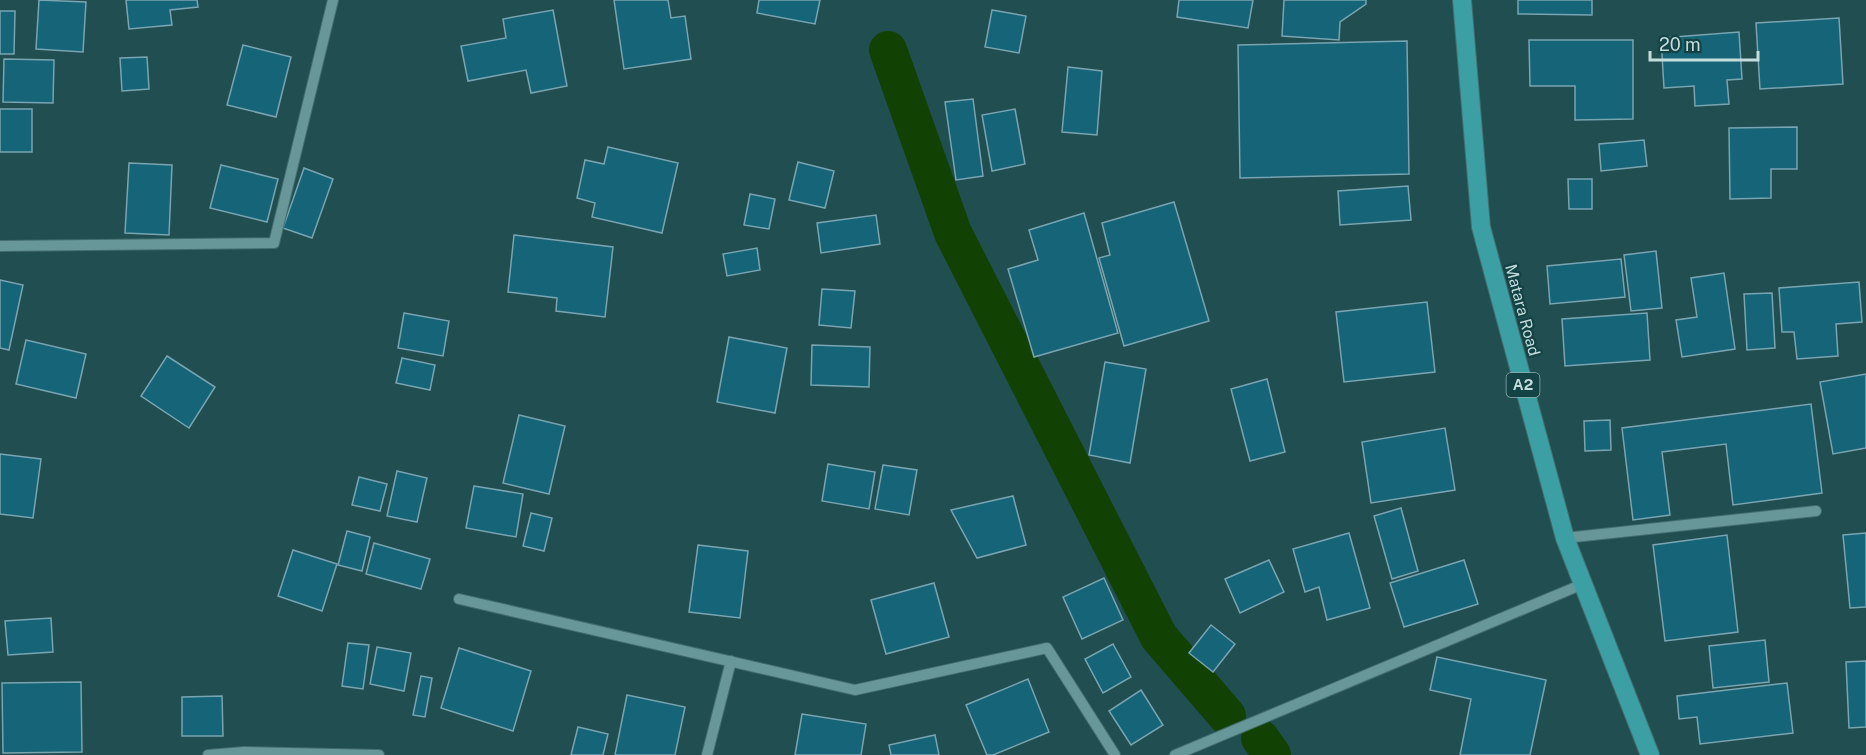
<svg xmlns="http://www.w3.org/2000/svg" width="1866" height="755" viewBox="0 0 1866 755" font-family="'Public Sans',sans-serif">
  <style>
    .lines { fill: none; stroke-linecap: round; stroke-linejoin: round }
    .canal { stroke: #124203; stroke-width: 38 }
    .building { fill: #166477; stroke: #79a4b1; stroke-width: 1.5 }
    .minor-casing { stroke: #436d6f; stroke-width: 12 }
    .highway-casing { stroke: #436d6f; stroke-width: 20 }
    .minor { stroke: #689799; stroke-width: 10 }
    .highway { stroke: #3b9fa4; stroke-width: 18 }
    .labels { text-anchor: middle; stroke-width: 4.5; stroke-linejoin: round; paint-order: stroke }
    .shield { fill: #144346; stroke: #90aeb0; stroke-width: 1.5 }
    .shield-label { font-size: 15px; font-weight: bold; fill: #c5dcdd }
    .street-label { font-size: 16px; fill: #c5dcdd; stroke: #144346 }
  </style>
  <rect width="100%" height="100%" fill="#204e51"/>
  <g class="lines">
    <!-- canal -->
    <g class="canal">
      <polyline points="888,50 953,233 1159,637 1227,716"/>
      <polyline points="1260,738 1272,755"/>
    </g>
  </g>
  <!-- building -->
  <g class="building">
    <polygon points="39,0 86,2 83,52 36,49"/>
    <polygon points="126,0 197,0 198,7 170,10 172,25 129,29"/>
    <polygon points="614,0 668,0 671,18 685,16 691,59 624,69"/>
    <polygon points="759,0 820,0 815,24 757,13"/>
    <polygon points="1179,0 1253,0 1248,28 1177,17"/>
    <polygon points="1284,0 1366,0 1366,4 1340,22 1339,40 1282,36"/>
    <polygon points="1518,0 1592,0 1592,15 1518,14"/>
    <polygon points="553,10 567,86 531,93 526,70 468,81 461,46 506,38 503,19"/>
    <polygon points="992,10 1026,16 1019,53 985,47"/>
    <polygon points="0,11 15,11 14,54 0,54"/>
    <polygon points="1839,18 1843,84 1760,89 1756,23"/>
    <polygon points="1739,32 1742,79 1727,80 1729,104 1695,106 1694,86 1664,88 1661,38"/>
    <polygon points="1529,40 1633,40 1633,119 1575,120 1575,86 1530,86"/>
    <polygon points="1407,41 1409,174 1240,178 1238,45"/>
    <polygon points="243,45 291,57 276,117 227,105"/>
    <polygon points="147,57 149,89 122,91 120,58"/>
    <polygon points="4,59 54,60 53,103 3,102"/>
    <polygon points="1068,67 1102,71 1097,135 1062,132"/>
    <polygon points="973,99 983,176 956,180 945,102"/>
    <rect x="0" y="109" width="32" height="43"/>
    <polygon points="1015,109 1025,164 992,171 982,115"/>
    <polygon points="1797,127 1797,169 1771,169 1771,198 1730,199 1729,128"/>
    <polygon points="1644,140 1647,166 1601,171 1599,144"/>
    <polygon points="608,147 678,163 662,233 592,217 595,203 577,198 585,160 604,164"/>
    <polygon points="798,162 834,171 825,208 789,200"/>
    <polygon points="129,163 172,165 169,235 125,233"/>
    <polygon points="221,165 278,179 267,222 210,208"/>
    <polygon points="304,168 333,179 312,238 283,228"/>
    <polygon points="1568,179 1592,179 1592,209 1569,209"/>
    <polygon points="1408,186 1411,220 1340,225 1338,191"/>
    <polygon points="750,194 775,199 769,229 744,225"/>
    <polygon points="1174,202 1209,321 1124,346 1099,258 1110,255 1102,223"/>
    <polygon points="1084,213 1118,333 1034,357 1008,269 1038,260 1029,230"/>
    <polygon points="876,215 880,244 821,253 817,223"/>
    <polygon points="514,235 613,247 605,317 556,311 557,298 508,292"/>
    <polygon points="757,248 760,270 727,276 723,254"/>
    <polygon points="1656,251 1662,308 1631,311 1624,255"/>
    <polygon points="1621,259 1625,297 1550,304 1547,266"/>
    <polygon points="1724,273 1735,349 1682,357 1676,320 1697,317 1691,278"/>
    <polygon points="0,280 23,285 9,350 0,348"/>
    <polygon points="1859,282 1862,322 1836,324 1838,356 1797,359 1794,332 1782,332 1779,288"/>
    <polygon points="822,289 855,291 851,328 819,325"/>
    <polygon points="1772,293 1775,348 1747,350 1744,294"/>
    <polygon points="1427,302 1435,372 1344,382 1336,312"/>
    <polygon points="404,313 449,321 443,356 398,348"/>
    <polygon points="1647,313 1650,360 1565,366 1562,319"/>
    <polygon points="729,337 787,348 775,413 717,402"/>
    <polygon points="26,340 86,354 76,398 16,384"/>
    <polygon points="812,345 870,347 869,387 811,385"/>
    <polygon points="167,356 215,387 189,428 141,396"/>
    <polygon points="402,358 435,365 430,390 396,383"/>
    <polygon points="1105,362 1146,369 1130,463 1089,455"/>
    <polygon points="1866,374 1866,448 1833,454 1820,382"/>
    <polygon points="1267,379 1285,452 1250,461 1231,389"/>
    <polygon points="1811,404 1822,493 1733,505 1726,444 1662,452 1670,515 1633,520 1622,428"/>
    <polygon points="519,415 565,426 549,494 503,483"/>
    <polygon points="1610,420 1611,450 1585,451 1584,421"/>
    <polygon points="1445,428 1455,490 1371,503 1362,442"/>
    <polygon points="0,454 41,459 33,518 0,514"/>
    <polygon points="828,464 875,472 869,509 822,501"/>
    <polygon points="883,465 917,470 909,515 875,509"/>
    <polygon points="397,471 427,478 417,522 387,516"/>
    <polygon points="359,477 387,484 380,511 352,505"/>
    <polygon points="474,486 523,494 516,537 466,528"/>
    <polygon points="1013,496 1026,545 977,558 951,510"/>
    <polygon points="1401,508 1418,571 1392,579 1374,516"/>
    <polygon points="531,513 552,518 544,551 523,546"/>
    <polygon points="347,531 370,537 362,571 338,565"/>
    <polygon points="1349,533 1370,608 1327,620 1319,587 1305,592 1293,549"/>
    <polygon points="1866,533 1866,607 1850,608 1843,535"/>
    <polygon points="1727,535 1738,632 1665,641 1653,545"/>
    <polygon points="374,543 430,559 421,589 366,574"/>
    <polygon points="698,545 748,551 740,618 689,612"/>
    <polygon points="293,550 337,564 322,611 278,596"/>
    <polygon points="1269,560 1284,592 1240,613 1225,579"/>
    <polygon points="1464,560 1478,604 1404,627 1390,583"/>
    <polygon points="1104,578 1123,620 1082,639 1063,597"/>
    <polygon points="934,583 949,637 886,654 871,600"/>
    <polygon points="51,618 53,652 8,655 5,621"/>
    <polygon points="1211,625 1235,644 1213,672 1189,653"/>
    <polygon points="1765,640 1769,682 1713,688 1709,646"/>
    <polygon points="348,643 369,645 363,689 342,686"/>
    <polygon points="1113,644 1131,677 1103,693 1085,659"/>
    <polygon points="377,647 411,653 404,691 370,684"/>
    <polygon points="459,648 531,671 513,731 441,708"/>
    <polygon points="1437,657 1546,680 1530,755 1460,755 1471,699 1430,690"/>
    <polygon points="1866,661 1866,727 1849,728 1846,662"/>
    <polygon points="421,676 432,678 425,717 413,715"/>
    <polygon points="1028,679 1049,732 993,755 987,755 966,705"/>
    <polygon points="81,682 82,752 3,753 2,683"/>
    <polygon points="1787,683 1793,733 1700,744 1697,717 1679,719 1677,696"/>
    <polygon points="1141,690 1163,725 1131,745 1109,711"/>
    <polygon points="627,695 685,707 675,755 615,755"/>
    <polygon points="222,696 223,736 182,736 182,697"/>
    <polygon points="802,714 866,724 861,755 795,755"/>
    <polygon points="578,727 608,734 603,755 571,755"/>
    <polygon points="935,735 939,755 891,755 889,745"/>
  </g>
  <g class="lines">
    <defs>
      <g id="minor">
        <polyline points="0,246 274,243 333,0"/>
        <polyline points="1565,538 1816,511"/>
        <polyline points="459,599 855,690 1047,648 1115,755"/>
        <polyline points="208,755 244,752 379,755"/>
        <polyline points="707,755 731,661"/>
        <polyline points="1175,755 1583,584"/>
      </g>
      <polyline id="highway" points="1462,0 1481,227 1565,538 1650,755"/>
    </defs>
    <!-- minor casing -->
    <use href="#minor" class="minor-casing"/>
    <!-- highway casing -->
    <use href="#highway" class="highway-casing"/>
    <!-- minor -->
    <use href="#minor" class="minor"/>
    <!-- highway -->
    <use href="#highway" class="highway"/>
  </g>
  <g class="labels">
    <!-- shield labels -->
    <rect class="shield" x="1506.5" y="373" width="33" height="24" rx="4.5"/>
    <g class="shield-label">
      <text x="1523" y="390">A2</text>
    </g>
    <!-- street labels -->
    <g class="street-label">
      <text transform="translate(1523 310) rotate(75)" y="6">Matara Road</text>
    </g>
  </g>
  <!-- scale -->
  <path d="M1650 51v9h108v-9" fill="none" stroke="#c5dcdd" stroke-width="3"/>
  <text x="1659" y="51" font-size="18" fill="#c5dcdd" stroke="#144346" stroke-width="4.5" paint-order="stroke">20 m</text>
</svg>
